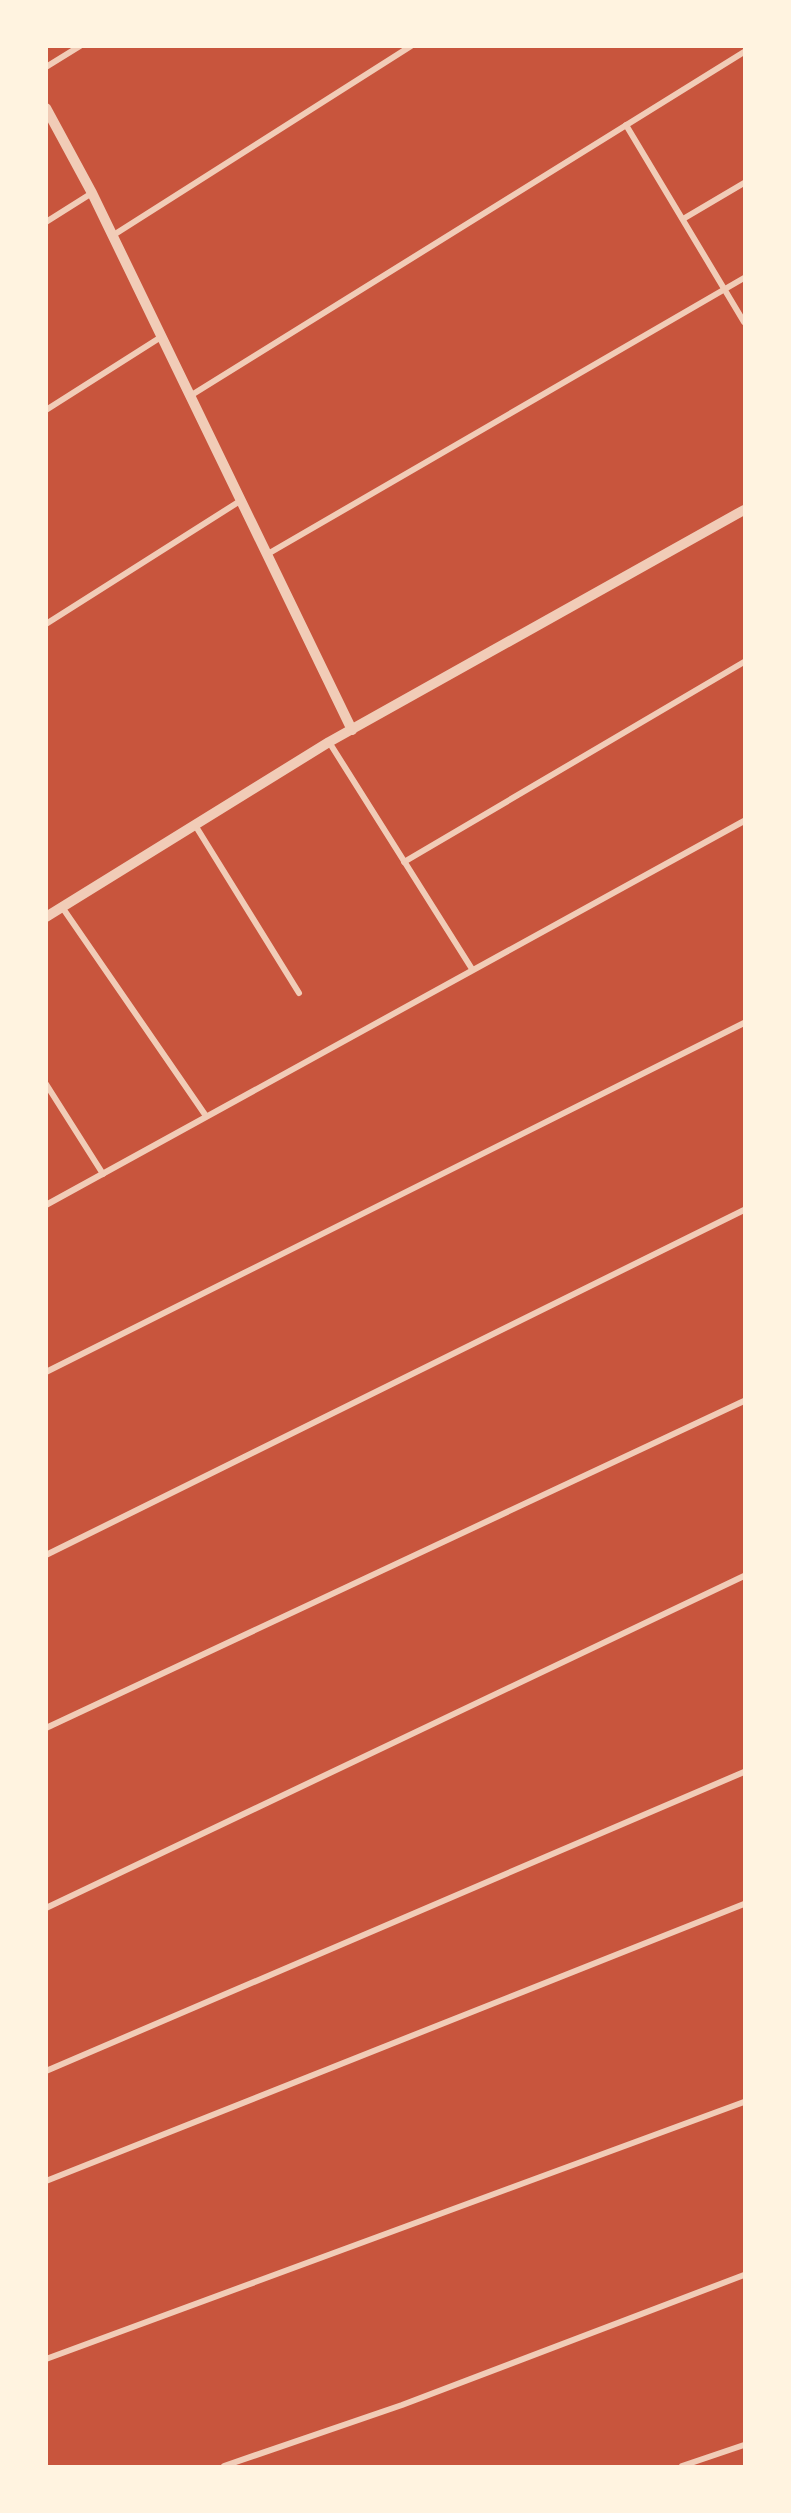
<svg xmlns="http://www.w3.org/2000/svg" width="791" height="2513" viewBox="0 0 791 2513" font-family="'DejaVu Sans',sans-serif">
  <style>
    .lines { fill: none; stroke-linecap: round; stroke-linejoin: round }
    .minor { stroke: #f1ccb7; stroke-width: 6 }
    .tertiary { stroke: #f1ccb7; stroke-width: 10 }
  </style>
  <rect width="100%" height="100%" fill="#c8553d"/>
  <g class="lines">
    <!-- minor -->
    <g class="minor">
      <polyline points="46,67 80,46"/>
      <polyline points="626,125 744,322"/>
      <polyline points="683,219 744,183"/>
      <polyline points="46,222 92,193"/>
      <polyline points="112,236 411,46"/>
      <polyline points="190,396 744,52"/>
      <polyline points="46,410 161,337"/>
      <polyline points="266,555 744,278"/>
      <polyline points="46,624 240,501"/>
      <polyline points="329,742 472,969"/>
      <polyline points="195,825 299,993"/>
      <polyline points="404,862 744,662"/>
      <polyline points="62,907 206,1116"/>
      <polyline points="46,1084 103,1174"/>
      <polyline points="46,1205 744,821"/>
      <polyline points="46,1372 744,1023"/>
      <polyline points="46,1555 744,1210"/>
      <polyline points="46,1728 744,1401"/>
      <polyline points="46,1908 744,1576"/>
      <polyline points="46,2071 744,1772"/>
      <polyline points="46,2181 744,1904"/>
      <polyline points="46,2359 744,2102"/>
      <polyline points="224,2466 402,2405 744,2275"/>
      <polyline points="682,2466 744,2445"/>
    </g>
    <!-- tertiary -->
    <g class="tertiary">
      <polyline points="46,108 92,193 352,730"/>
      <polyline points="46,917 329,742 744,510"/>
    </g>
  </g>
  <!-- border -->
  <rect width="791" height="2513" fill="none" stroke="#fff3e0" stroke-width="96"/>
</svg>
